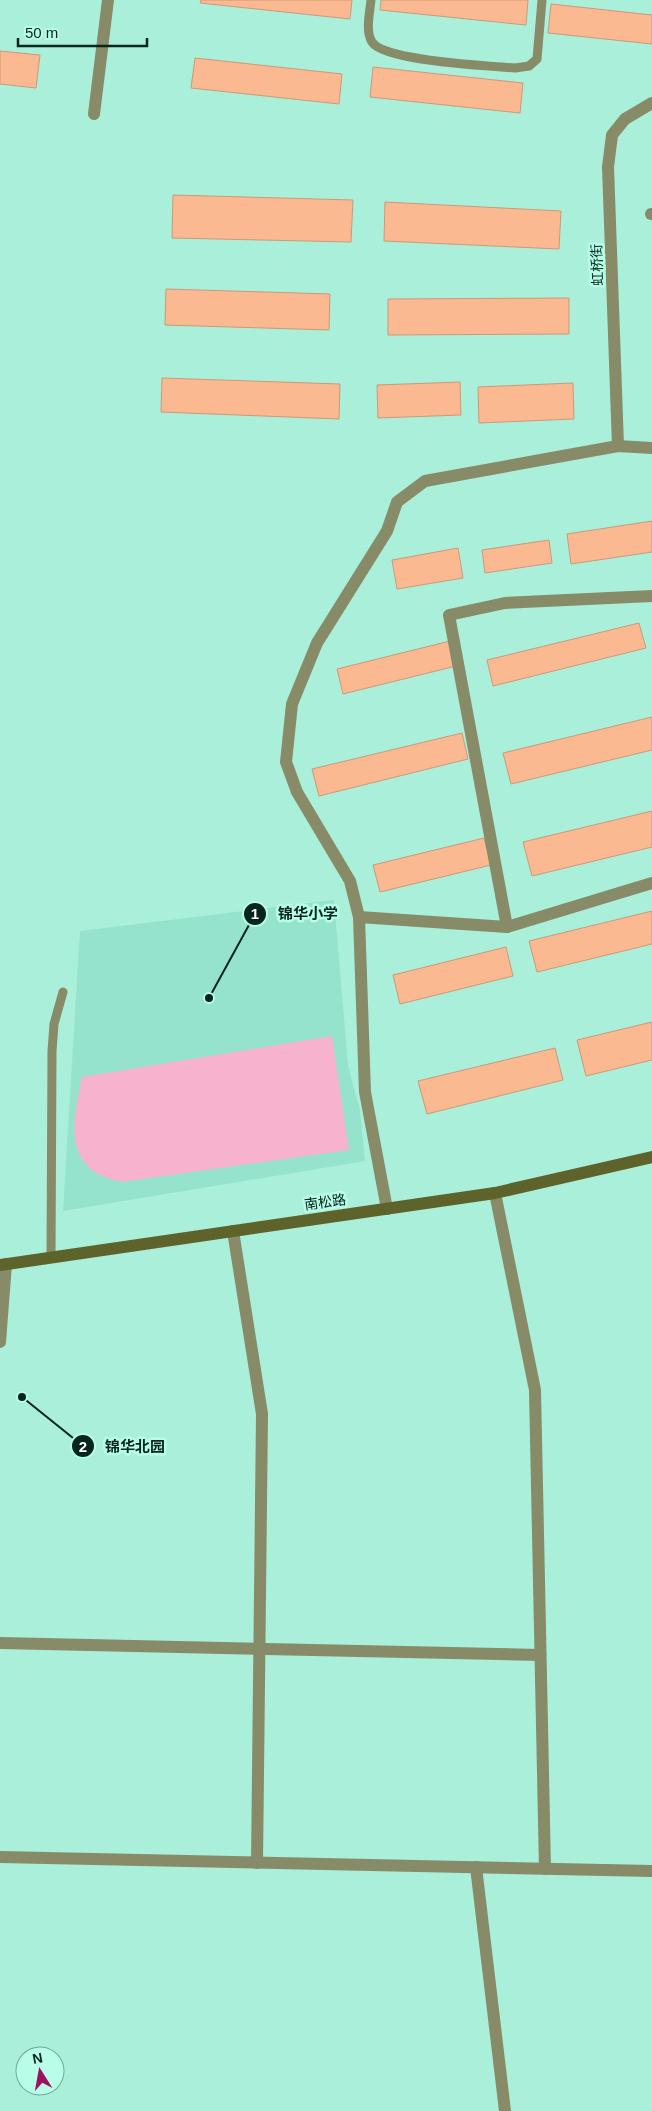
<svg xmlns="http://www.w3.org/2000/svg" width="652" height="2111" viewBox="0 0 652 2111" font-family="Arial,'Noto Sans SC',sans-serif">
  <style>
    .built { fill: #95e3cc }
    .green { fill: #f7b3ce }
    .building { fill: #fab990; stroke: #cc9979 }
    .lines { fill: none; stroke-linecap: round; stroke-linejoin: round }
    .lane { stroke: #878b67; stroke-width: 9 }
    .street { stroke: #878b67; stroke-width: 12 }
    .secondary { stroke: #5e632b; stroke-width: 12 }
    .labels { text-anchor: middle; stroke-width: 5; stroke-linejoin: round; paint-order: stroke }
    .street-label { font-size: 14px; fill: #07251d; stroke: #b7fde7 }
    .leader { fill: none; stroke: #07251d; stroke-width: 2 }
    .callout-dot { fill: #07251d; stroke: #b7fde7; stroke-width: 2 }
    .mark-label { font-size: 15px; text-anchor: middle; font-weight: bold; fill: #fff }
    .callout-label { font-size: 15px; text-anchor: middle; font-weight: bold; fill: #07251d; stroke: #b7fde7; stroke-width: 5; stroke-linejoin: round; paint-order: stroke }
  </style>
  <rect width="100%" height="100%" fill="#aaefda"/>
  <!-- built -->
  <polygon class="built" points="334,900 348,1066 360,1110 365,1161 63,1211 80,931"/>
  <!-- green -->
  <path class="green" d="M332,1036L349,1150L122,1182C115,1180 106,1178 100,1175C62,1154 76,1110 82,1077Z"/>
  <!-- building -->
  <g class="building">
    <polygon points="201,0 352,0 350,19 200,3"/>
    <polygon points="381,0 528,0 526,25 380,10"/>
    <polygon points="551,4 652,15 652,44 548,33"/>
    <polygon points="0,51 40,55 36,88 0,84"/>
    <polygon points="195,58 342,74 339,104 191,88"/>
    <polygon points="373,67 523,83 520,113 370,97"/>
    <polygon points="173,195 353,200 351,242 172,238"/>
    <polygon points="385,202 561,211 559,249 384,241"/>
    <polygon points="166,289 330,294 329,330 165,325"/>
    <polygon points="569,298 569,334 388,335 388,299"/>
    <polygon points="162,378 340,384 339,419 161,412"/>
    <polygon points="460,382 461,415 378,418 377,385"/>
    <polygon points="573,383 574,419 479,423 478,387"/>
    <polygon points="652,521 652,552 571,564 567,534"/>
    <polygon points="549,540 552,563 485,573 482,550"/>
    <polygon points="458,548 463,578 397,589 392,560"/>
    <polygon points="639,623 646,648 493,686 487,660"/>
    <polygon points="450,641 456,666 343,694 337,669"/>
    <polygon points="652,717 652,750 511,784 503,753"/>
    <polygon points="462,733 468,759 319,796 312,769"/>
    <polygon points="652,811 652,847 532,876 523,842"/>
    <polygon points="484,838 491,865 380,892 373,865"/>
    <polygon points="652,911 652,944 537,972 529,941"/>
    <polygon points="506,947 513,976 400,1004 393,975"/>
    <polygon points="652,1022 652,1060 586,1076 577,1040"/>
    <polygon points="555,1048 563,1080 427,1114 418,1081"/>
  </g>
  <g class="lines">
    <!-- lane -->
    <g class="lane">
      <path d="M371,0C370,12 365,31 372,42C384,61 489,66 515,68L529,66L537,59L542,0"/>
      <polyline points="51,1257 52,1051 54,1024 63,992"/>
    </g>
    <!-- street -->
    <g class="street">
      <polyline points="94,114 108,0"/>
      <polyline points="651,214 652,214"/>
      <polyline points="618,446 608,167 612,135 625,119 652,103"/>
      <polyline points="359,917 507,927 449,615 505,603 652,596"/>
      <polyline points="507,927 652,883"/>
      <polyline points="495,1193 535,1390 545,1869"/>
      <polyline points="387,1209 365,1092 359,917 350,881 297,792 286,762 292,704 317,643 387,531 397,502 425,481 618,446 652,448"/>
      <polyline points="233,1231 262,1414 257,1863"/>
      <polyline points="0,1342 6,1264"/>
      <polyline points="0,1643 540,1655"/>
      <polyline points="0,1857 652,1871"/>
      <polyline points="476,1867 505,2111"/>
    </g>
    <!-- secondary -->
    <polyline class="secondary" points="0,1265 495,1193 652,1157"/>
  </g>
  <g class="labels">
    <!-- street labels -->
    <g class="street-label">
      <text transform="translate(597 265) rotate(-92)" y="5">虹桥街</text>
      <text transform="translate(325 1202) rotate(-8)" y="5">南松路</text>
    </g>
  </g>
  <!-- callouts -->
  <path class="leader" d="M209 998L255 914M22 1397L83 1446"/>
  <g class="callout-dot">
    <circle cx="209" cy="998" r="5"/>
    <circle cx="22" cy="1397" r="5"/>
    <circle cx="255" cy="914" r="12"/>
    <circle cx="83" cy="1446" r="12"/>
  </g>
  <g class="mark-label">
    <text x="255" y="919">1</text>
    <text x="83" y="1452">2</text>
  </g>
  <g class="callout-label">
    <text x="308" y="919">锦华小学</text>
    <text x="135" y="1452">锦华北园</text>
  </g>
  <!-- north arrow -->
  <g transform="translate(40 2071) rotate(349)"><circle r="24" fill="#b7fde7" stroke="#71a796"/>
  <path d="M0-4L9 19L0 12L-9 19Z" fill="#9c1160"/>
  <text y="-8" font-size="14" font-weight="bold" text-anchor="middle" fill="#07251d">N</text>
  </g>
  <!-- scale -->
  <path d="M18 38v8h129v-8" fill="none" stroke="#07251d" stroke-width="2.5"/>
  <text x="25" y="38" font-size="15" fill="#07251d" stroke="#b7fde7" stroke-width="4" paint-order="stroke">50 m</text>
</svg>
